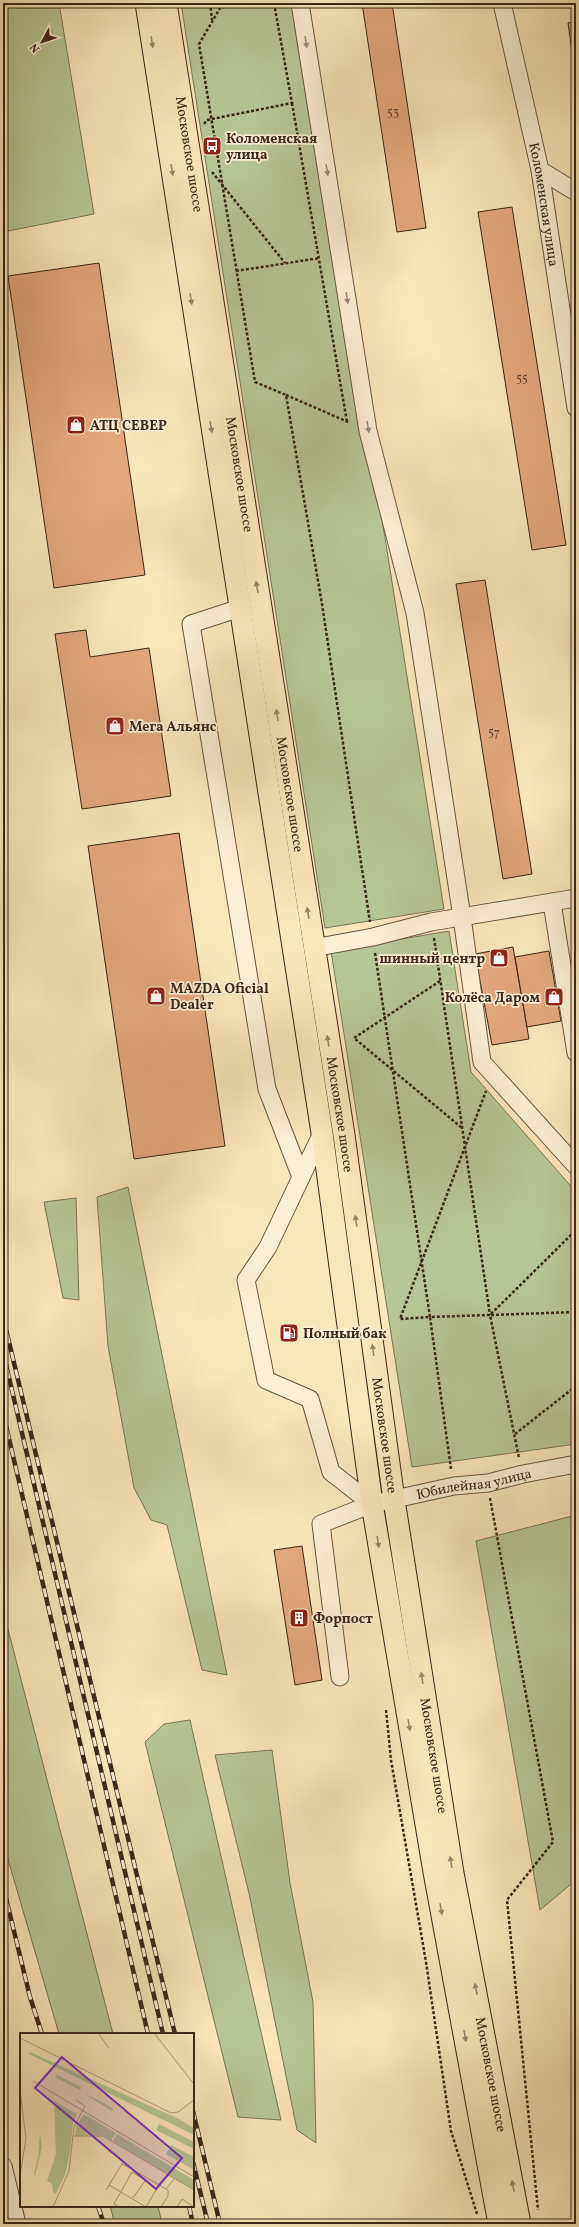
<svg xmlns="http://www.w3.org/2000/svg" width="579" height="2227" viewBox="0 0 579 2227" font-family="Vollkorn,serif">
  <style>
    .green { fill: #b7c696; stroke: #787657 }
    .building { fill: #e2a77f; stroke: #3a2618 }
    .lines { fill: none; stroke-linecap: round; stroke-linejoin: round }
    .minor-casing { stroke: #6a5641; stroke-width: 19 }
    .major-casing { stroke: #3a2618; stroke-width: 23 }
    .path { stroke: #3a2618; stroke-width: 2.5; stroke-dasharray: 3 2; stroke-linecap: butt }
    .minor { stroke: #fcefd3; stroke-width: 17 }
    .major { stroke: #fae6bb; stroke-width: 21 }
    .rail-casing { stroke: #3a2618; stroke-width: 4.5 }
    .rail { stroke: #fcefd3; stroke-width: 3; stroke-dasharray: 9; stroke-linecap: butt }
    .oneway { fill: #9a866a }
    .oneway2 { fill: #9b8a76 }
    .labels { text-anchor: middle; stroke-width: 3.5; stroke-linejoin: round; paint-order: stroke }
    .number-label { font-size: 12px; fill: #644632 }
    .poi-label { font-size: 14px; font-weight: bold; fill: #3a2618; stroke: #fcefd3; text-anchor: start }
    .street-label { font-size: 14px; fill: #3a2618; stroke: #fcefd3 }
    .inset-road { fill: none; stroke: #ad997a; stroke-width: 1 }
    .view { fill: #7b2cbf; fill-opacity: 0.15; stroke: #7b2cbf; stroke-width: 2 }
    .inset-edge { fill: none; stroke: #3a2618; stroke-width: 2 }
  </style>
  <rect width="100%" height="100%" fill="#fae6bb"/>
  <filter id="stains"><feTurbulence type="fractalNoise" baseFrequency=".005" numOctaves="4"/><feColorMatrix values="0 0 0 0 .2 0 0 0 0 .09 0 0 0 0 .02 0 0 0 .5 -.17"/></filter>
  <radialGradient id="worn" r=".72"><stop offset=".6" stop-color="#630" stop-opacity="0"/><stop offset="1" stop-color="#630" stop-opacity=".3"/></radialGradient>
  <!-- green -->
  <g class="green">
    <polygon points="3,3 59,3 94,214 3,232"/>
    <polygon points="181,3 300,3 444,909 325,928"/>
    <polygon points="449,931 471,1072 576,1192 576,1444 412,1467 331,951"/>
    <polygon points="128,1187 227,1675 202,1670 167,1525 151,1520 134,1488 108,1346 97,1197"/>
    <polygon points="76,1198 79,1300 63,1298 44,1202"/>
    <polygon points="576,1515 576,1880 540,1910 476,1541"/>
    <polygon points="3,1610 113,2034 59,2034 3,1842"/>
    <polygon points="190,1720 281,2120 238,2117 145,1742 164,1724"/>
    <polygon points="272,1750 290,1883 313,2002 316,2143 297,2130 249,1893 215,1755"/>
    <polygon points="110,2206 158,2206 162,2224 115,2224"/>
  </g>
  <!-- building -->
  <g class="building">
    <polygon points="362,3 392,3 426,228 397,232"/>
    <polygon points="576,21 576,51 572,52 568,23"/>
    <polygon points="512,207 566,545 532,550 478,212"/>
    <polygon points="99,263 145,575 54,588 8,276"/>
    <polygon points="485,580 532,874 503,879 456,584"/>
    <polygon points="86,630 90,657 149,648 171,796 82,809 55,634"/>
    <polygon points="179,833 225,1146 134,1159 88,846"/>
    <polygon points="513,947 529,1039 492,1045 475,954"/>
    <polygon points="549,951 561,1021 527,1027 515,957"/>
    <polygon points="302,1546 322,1680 295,1685 274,1550"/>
  </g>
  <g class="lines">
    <defs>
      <g id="minor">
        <polyline points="300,3 368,431 415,613 462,917 482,1062 576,1166"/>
        <path id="s1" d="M502,3L540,170L576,408"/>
        <polyline points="540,170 576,192"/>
        <polyline points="240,608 191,624 267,1089 301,1177"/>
        <polyline points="552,903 576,1053"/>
        <polyline points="313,948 373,937 431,922 576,898"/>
        <polyline points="322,1133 268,1247 246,1280 266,1380 310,1399 331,1472 372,1504"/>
        <path id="s2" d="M340,1677L321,1524L372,1504L454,1486L488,1483L523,1474L576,1464"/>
        <polyline points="3,2166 17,2224"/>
      </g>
      <g id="major">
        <polyline points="146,3 322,1133 372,1504 434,1872 499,2224"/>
        <path id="s3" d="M166,3L344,1135L394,1500L453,1873L520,2224"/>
      </g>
    </defs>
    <!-- minor casing -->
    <use href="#minor" class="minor-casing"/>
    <!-- major casing -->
    <use href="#major" class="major-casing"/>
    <!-- path -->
    <g class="path">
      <polyline points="210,3 212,20"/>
      <polyline points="223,3 199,44 255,382 286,395 322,604 370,922"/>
      <polyline points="292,103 347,422"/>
      <polyline points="204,124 207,120 292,103 274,3"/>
      <polyline points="212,172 285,263"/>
      <polyline points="236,271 320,258"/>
      <polyline points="286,395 348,422"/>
      <polyline points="434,938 490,1315"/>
      <polyline points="375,953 430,1317 490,1315 519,1458"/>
      <polyline points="440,981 354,1038 462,1128"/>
      <polyline points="491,1314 576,1230"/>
      <polyline points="491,1315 576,1312"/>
      <polyline points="515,1434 576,1386"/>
      <polyline points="451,1469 430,1317 400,1319 486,1091"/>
      <polyline points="490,1498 553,1842 507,1900 538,2210"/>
      <polyline points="386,1710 391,1760 426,1962 451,2131 477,2214"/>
    </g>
    <!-- minor -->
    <use href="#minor" class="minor"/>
    <!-- major -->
    <use href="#major" class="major"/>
    <defs>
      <g id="rail">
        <polyline points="3,1317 175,2034"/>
        <polyline points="3,1352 163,2034"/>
        <polyline points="3,1413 148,2034"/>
        <polyline points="3,1886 30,1997 42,2034"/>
        <polyline points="193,2111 220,2224"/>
        <polyline points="193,2162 208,2224"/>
        <polyline points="98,2206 104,2224"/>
        <polyline points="189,2206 193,2224"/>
      </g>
    </defs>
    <!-- rail casing -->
    <use href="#rail" class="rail-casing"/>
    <!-- rail -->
    <use href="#rail" class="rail"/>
  </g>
  <!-- one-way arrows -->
  <defs><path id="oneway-solid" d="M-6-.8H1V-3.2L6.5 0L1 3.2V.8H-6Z"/></defs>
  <g class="oneway">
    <use href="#oneway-solid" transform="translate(152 42) rotate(81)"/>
    <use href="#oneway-solid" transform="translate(172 170) rotate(81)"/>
    <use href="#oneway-solid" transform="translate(191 299) rotate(81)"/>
    <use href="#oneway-solid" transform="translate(211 427) rotate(81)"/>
    <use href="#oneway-solid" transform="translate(257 587) rotate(-99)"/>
    <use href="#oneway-solid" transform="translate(277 715) rotate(-99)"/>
    <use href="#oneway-solid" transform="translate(308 913) rotate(-99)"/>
    <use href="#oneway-solid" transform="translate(328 1041) rotate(-99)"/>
    <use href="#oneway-solid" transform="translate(356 1221) rotate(-98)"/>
    <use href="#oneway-solid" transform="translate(373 1350) rotate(-98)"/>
    <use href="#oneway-solid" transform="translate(378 1542) rotate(81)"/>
    <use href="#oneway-solid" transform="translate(422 1678) rotate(-99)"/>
    <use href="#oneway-solid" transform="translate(409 1725) rotate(80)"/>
    <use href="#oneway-solid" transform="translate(451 1862) rotate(-99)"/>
    <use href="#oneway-solid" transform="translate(441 1909) rotate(80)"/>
    <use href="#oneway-solid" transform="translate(476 1989) rotate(-101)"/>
    <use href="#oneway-solid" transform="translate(465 2036) rotate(80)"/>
    <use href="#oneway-solid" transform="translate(513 2186) rotate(-101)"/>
  </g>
  <g class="oneway2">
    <use href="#oneway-solid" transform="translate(306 42) rotate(81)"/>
    <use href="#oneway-solid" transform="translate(327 170) rotate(81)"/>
    <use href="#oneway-solid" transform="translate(347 298) rotate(81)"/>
    <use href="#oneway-solid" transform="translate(368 427) rotate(80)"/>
  </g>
  <!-- icons -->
  <defs>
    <symbol id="bus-square" viewBox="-11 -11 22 22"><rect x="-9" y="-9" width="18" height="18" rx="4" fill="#8f2418" stroke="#fcefd3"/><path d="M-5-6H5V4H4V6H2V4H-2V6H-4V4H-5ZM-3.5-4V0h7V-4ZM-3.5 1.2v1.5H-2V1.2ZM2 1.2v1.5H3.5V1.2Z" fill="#fff"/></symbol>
    <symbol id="shop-square" viewBox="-11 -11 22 22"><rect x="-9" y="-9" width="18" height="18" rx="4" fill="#8f2418" stroke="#fcefd3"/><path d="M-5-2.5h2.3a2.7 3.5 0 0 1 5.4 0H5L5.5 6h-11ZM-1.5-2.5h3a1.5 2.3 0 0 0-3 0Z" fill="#fff"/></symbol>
    <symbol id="fuel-square" viewBox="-11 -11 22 22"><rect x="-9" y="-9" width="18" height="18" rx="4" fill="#8f2418" stroke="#fcefd3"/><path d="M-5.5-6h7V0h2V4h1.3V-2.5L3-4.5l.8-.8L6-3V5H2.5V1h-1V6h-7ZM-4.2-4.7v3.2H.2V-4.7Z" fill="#fff"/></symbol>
    <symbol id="building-square" viewBox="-11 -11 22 22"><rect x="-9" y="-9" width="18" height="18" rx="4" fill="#8f2418" stroke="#fcefd3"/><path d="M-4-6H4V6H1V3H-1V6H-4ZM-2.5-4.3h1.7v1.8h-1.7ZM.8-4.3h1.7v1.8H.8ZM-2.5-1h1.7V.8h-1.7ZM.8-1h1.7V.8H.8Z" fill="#fff"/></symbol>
  </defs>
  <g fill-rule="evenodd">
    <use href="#bus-square" x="201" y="135" width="22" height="22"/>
    <use href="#shop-square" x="65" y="414" width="22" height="22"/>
    <use href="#shop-square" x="104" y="715" width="22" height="22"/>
    <use href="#shop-square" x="488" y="947" width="22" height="22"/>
    <use href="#shop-square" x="145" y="985" width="22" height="22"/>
    <use href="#shop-square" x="543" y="986" width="22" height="22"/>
    <use href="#fuel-square" x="278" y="1322" width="22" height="22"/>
    <use href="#building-square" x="288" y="1607" width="22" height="22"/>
  </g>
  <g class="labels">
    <!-- number labels -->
    <g class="number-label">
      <text x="393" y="116">53</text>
      <text x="522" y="382">55</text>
      <text x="494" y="736">57</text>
    </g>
    <!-- poi labels -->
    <g class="poi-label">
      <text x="226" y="143">Коломенская<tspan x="226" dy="16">улица</tspan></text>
      <text x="90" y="430">АТЦ СЕВЕР</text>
      <text x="129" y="731">Мега Альянс</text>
      <text x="485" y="963" text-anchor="end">шинный центр</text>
      <text x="170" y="993">MAZDA Oficial<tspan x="170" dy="16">Dealer</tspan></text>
      <text x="540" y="1002" text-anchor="end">Колёса Даром</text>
      <text x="303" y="1338">Полный бак</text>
      <text x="313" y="1623">Форпост</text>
    </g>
    <!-- street labels -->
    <g class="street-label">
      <text dy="5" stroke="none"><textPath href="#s3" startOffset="153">Московское шоссе</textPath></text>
      <text dy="5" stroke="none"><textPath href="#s1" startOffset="206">Коломенская улица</textPath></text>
      <text dy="5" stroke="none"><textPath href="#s3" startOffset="477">Московское шоссе</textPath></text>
      <text dy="5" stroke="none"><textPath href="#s3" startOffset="801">Московское шоссе</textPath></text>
      <text dy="5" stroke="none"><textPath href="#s3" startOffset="1125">Московское шоссе</textPath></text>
      <text dy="5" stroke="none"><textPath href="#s3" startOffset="1449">Московское шоссе</textPath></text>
      <text dy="5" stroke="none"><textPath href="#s2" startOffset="313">Юбилейная улица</textPath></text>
      <text dy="5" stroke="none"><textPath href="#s3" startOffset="1773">Московское шоссе</textPath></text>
      <text dy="5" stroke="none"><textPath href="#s3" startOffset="2097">Московское шоссе</textPath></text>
    </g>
  </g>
  <!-- overview -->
  <g transform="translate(20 2033)">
    <rect width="174" height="174" fill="#fae6bb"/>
    <path d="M10,19L157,85L174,95V102L9,21ZM37,42L61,54L60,57L35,44ZM63,60L84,70L93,76L92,78ZM34,68L57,81L53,90L50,119L45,142L36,161L33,159L32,151L27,148L36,121ZM64,81L96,100L91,107L83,102L55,103L56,93ZM139,91L174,109V116L136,97ZM20,101L22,114L15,143L14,141L18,125ZM97,101L174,147V157L93,108ZM151,112L174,124V137L146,121Z" fill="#b7c696"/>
    <path class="inset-road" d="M78,0L89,15M134,0L174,51M0,5L151,80L158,79L174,67M13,48L174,144M0,56L6,106L0,142M54,103H83L174,157M101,130L148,157V163L141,174M89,152L126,174M146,156L155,145M86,157L102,131M113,165L125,148M33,174L49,138L54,94L65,73L56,67M99,174L94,171L112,139L126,148M126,174L139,152M157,174L162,166L174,174"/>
    <path class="view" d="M42,24L162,125L136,156L15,55Z"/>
    <rect width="174" height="174" class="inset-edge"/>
  </g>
  <!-- margin -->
  <rect width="579" height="2227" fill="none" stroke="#fae6bb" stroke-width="16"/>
  <rect x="4" y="4" width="571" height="2219" fill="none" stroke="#3a2618" stroke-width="2"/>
  <rect x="8" y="8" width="563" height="2211" fill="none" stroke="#3a2618"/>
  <!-- north arrow -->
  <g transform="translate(42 42) rotate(230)" stroke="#fcefd3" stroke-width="3" paint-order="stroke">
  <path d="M0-3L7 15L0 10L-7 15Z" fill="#3a2618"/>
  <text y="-6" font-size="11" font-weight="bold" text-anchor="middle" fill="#3a2618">N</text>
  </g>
  <rect width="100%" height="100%" filter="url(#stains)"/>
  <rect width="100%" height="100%" fill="url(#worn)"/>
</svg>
